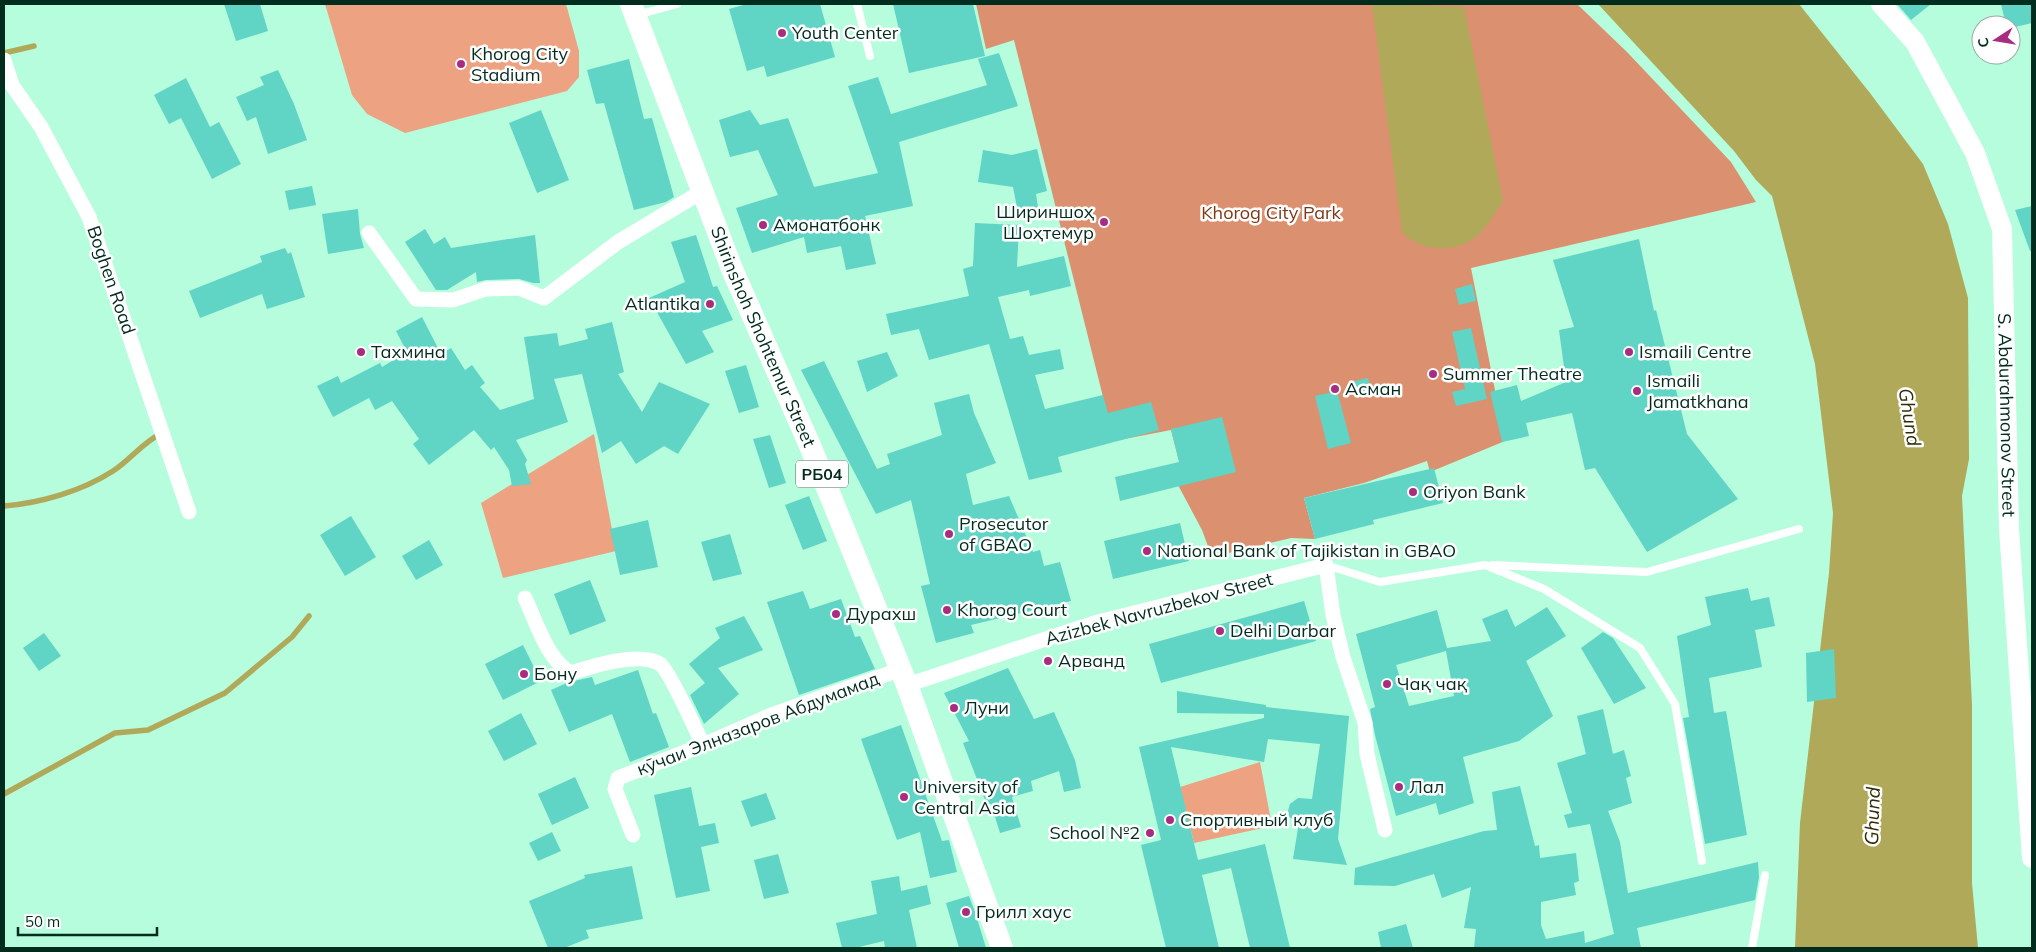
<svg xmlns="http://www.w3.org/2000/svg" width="2036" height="952" viewBox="0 0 2036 952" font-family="Mulish,sans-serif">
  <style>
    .green { fill: #eda281 }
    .forest { fill: #db906f }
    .water { fill: #b0a959 }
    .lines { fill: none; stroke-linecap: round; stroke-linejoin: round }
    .stream { stroke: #b0a959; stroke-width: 5.5 }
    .building { fill: #60d4c5; fill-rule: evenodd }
    .lane { stroke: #fff; stroke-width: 8 }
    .street { stroke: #fff; stroke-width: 15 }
    .secondary { stroke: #fff; stroke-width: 20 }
    .primary { stroke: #fff; stroke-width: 22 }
    .poi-dot { fill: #a82c7f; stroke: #fff; stroke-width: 2 }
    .labels { text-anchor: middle; stroke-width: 5; stroke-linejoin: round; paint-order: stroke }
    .shield { fill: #fff; stroke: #4e6b61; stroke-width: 1 }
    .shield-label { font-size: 16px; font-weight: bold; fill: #022c1d }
    .poi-label { font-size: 18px; fill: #022c1d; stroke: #fff; text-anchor: start }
    .park-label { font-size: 18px; fill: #7d3815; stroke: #fff }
    .street-label { font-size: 18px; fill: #022c1d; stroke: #fff }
    .water-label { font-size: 19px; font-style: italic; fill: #2f2c08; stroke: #fff }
  </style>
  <rect width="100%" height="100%" fill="#b5fddc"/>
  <!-- green -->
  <g class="green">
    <polygon points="325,4 566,4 579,51 579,77 567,91 405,133 367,114 352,95"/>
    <polygon points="594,434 616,551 503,578 481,503"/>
    <polygon points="1260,762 1272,826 1194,843 1180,787"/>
  </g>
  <!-- forest -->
  <polygon class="forest" points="976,4 1577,4 1627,52 1731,162 1756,202 1471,268 1505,441 1430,472 1427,461 1364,483 1304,498 1315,539 1291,538 1212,557 1202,530 1178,485 1185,484 1171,430 1114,441 1014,40 986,49"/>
  <!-- water -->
  <g class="water">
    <path d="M1372,4L1464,7L1503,201C1496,211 1489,224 1480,233C1460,254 1421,253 1402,232Z"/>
    <polygon points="1598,4 1799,4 1870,93 1923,164 1948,224 1968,298 1969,459 1962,496 1972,705 1972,883 1978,948 1795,948 1800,823 1829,573 1833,513 1815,364 1772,196 1756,180 1734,151"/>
  </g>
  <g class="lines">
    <!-- stream -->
    <g class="stream">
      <polyline points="4,53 34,46"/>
      <path d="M4,506C41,503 82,491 113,471C130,460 143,442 162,433"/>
      <polyline points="4,794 115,733 148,730 225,693 292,637 309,616"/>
    </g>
  </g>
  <!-- building -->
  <g class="building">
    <polygon points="224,4 260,4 268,31 236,41"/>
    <polygon points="747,4 820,4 835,57 767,77 764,66 747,71 729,9"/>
    <polygon points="893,4 973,4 985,56 909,73"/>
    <polygon points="1897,4 1931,4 1911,20"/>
    <polygon points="2001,4 2032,4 2032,23 2011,28 2011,25 2006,25"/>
    <polygon points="999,53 1018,106 899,142 913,206 865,216 876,264 846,270 841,246 807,253 804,237 752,253 736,208 778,195 758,150 730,157 719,120 750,110 760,125 788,118 814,187 878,173 848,86 878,77 891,114 987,85 978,59"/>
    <polygon points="629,59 644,119 652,118 674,197 666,202 634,210 604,103 596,104 587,70"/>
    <polygon points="278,70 294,104 307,140 268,154 256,117 247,121 236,97 264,85 260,77"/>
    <polygon points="186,78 210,127 219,122 241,164 212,179 181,118 169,124 154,95"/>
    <polygon points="541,110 569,180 537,193 509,123"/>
    <polygon points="1037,149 1047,191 1036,194 1039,214 1019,218 1013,187 978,182 983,150 1012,155"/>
    <polygon points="312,186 316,205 289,210 285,191"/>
    <polygon points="2032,206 2032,251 2030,251 2015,210"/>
    <polygon points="358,209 360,234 364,248 328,254 322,214"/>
    <polygon points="975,223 1019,225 1017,267 1064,256 1071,286 1030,296 1029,290 998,297 1010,339 1023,336 1029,355 1060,349 1064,369 1035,375 1045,409 1103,395 1108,413 1151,402 1159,430 1058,457 1062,472 1029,480 989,344 929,360 919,329 891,335 886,314 969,296 963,269 973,266"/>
    <polygon points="425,229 434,244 445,237 451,248 535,235 540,283 533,283 519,279 486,280 477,282 476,272 447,290 436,290 405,242"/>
    <polygon points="696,235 713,287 717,286 733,320 702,331 714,352 686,364 649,298 685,282 671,242"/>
    <polygon points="1639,239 1654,311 1656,310 1687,434 1738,499 1647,552 1595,468 1585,470 1572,413 1526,423 1529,436 1502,442 1490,392 1517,385 1521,401 1566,382 1559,330 1574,327 1553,260"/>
    <polygon points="285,248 288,254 291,252 305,297 267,309 262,294 200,318 189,291 262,262 260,256"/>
    <polygon points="1472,284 1476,301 1459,305 1455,289"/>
    <polygon points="422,317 441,354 451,348 465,370 472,365 485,383 480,387 500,410 534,399 524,337 557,333 559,346 588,339 585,329 612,322 624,372 618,374 642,412 659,382 710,404 678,454 664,446 636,464 621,441 602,453 582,374 554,379 568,422 516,440 527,460 525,464 531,484 512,486 509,470 494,447 491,450 474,430 429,465 413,444 419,439 392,401 375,410 369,398 333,417 317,386 338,376 341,383 380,363 382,367 407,352 396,331"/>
    <polygon points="1471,328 1487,399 1456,406 1452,392 1465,389 1452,332"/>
    <polygon points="887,352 898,376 867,392 857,361"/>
    <polygon points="824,361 877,469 890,464 887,454 942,435 934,403 969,394 974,413 996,463 966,474 973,505 1009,496 1033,552 1040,550 1044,566 1060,562 1071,601 971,625 974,633 936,643 921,586 930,584 911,500 876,514 801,370"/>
    <polygon points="746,365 759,407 739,413 725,371"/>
    <polygon points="1368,378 1372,394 1356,398 1351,382"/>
    <polygon points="1337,391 1351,443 1328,449 1315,396"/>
    <polygon points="1222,417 1236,472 1120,501 1115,477 1179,462 1171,429"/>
    <polygon points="770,435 786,483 769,488 753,439"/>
    <polygon points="1434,468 1443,503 1373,520 1374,524 1315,539 1304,498"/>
    <polygon points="809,496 827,541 803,550 785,505"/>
    <polygon points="351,516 376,557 345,576 320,535"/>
    <polygon points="648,520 658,567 620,575 610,529"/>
    <polygon points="1180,523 1189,561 1113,579 1104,541"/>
    <polygon points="730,534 742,574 713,581 701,542"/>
    <polygon points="429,540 443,565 416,580 402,556"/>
    <polygon points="590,580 606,621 570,635 554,594"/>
    <polygon points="1748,588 1751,601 1769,597 1775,626 1755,630 1762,667 1709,678 1714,713 1726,711 1747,835 1705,844 1683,718 1689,717 1677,636 1711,625 1705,597"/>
    <polygon points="803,591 810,609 841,599 855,637 860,636 875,669 799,695 767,602"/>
    <polygon points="1304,601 1316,641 1161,683 1149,644"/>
    <path d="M1547,607L1566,636L1526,661L1553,716L1519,741L1463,757L1474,803L1439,815L1436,803L1396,816L1375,735L1370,709L1375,707L1356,634L1437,610L1447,648L1491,641L1482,619L1507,609L1515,627ZM1446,651L1454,696L1409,706L1396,665Z"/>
    <polygon points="744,616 763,650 718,668 739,694 704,724 690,695 705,683 689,664 720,638 715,628"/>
    <polygon points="1603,632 1613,638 1646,688 1614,704 1581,648"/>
    <polygon points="44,633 61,656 39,671 23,648"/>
    <polygon points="523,645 541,681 503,700 485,664"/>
    <polygon points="1834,649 1836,698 1807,702 1806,653"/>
    <polygon points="1008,668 1034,719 1054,712 1075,760 1081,788 1064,792 1059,771 1031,781 1033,791 1012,797 1021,827 1000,833 991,804 987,805 963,743 969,741 944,693"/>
    <polygon points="638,670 653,714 656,713 669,747 630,762 612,714 569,732 551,690 569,682 592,677 595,685"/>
    <polygon points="1177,691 1266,705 1266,707 1349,716 1338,839 1347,865 1293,859 1299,822 1289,817 1288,811 1290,804 1298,798 1312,799 1320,744 1268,739 1264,762 1171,747 1198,860 1265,844 1290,948 1250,948 1231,868 1202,875 1219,948 1166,948 1141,845 1161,840 1139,747 1264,718 1264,714 1177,713"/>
    <polygon points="1603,709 1613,754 1624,750 1631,776 1626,778 1632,803 1608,811 1620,842 1628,893 1758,862 1759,877 1755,900 1637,928 1641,948 1474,948 1476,929 1464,928 1471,887 1442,898 1434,874 1395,886 1354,885 1355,868 1484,831 1497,830 1492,792 1520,786 1535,846 1539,845 1540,858 1576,853 1579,881 1574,883 1576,895 1541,902 1541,925 1546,939 1584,931 1585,943 1614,934 1590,824 1568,828 1564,815 1572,813 1557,763 1586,754 1577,716"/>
    <polygon points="521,713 537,744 504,761 488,731"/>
    <polygon points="901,725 942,841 949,840 957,872 930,878 920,832 897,840 861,739"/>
    <polygon points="575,777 589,808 552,825 538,794"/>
    <polygon points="691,787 699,826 715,823 719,843 701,847 710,891 676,898 654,795"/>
    <polygon points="766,793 776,819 751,827 741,801"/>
    <polygon points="552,832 561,851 538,861 529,843"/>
    <polygon points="778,854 789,893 764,899 754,860"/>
    <polygon points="632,866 643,919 586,930 589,938 564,948 548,948 529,901 585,878 584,875"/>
    <polygon points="899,876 901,891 927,885 931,904 909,910 917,948 885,948 884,941 855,948 842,948 836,923 877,914 871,881"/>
    <polygon points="969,896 976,915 986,948 959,948 946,903"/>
    <polygon points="1406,924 1413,948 1381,948 1378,932"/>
  </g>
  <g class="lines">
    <!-- lane -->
    <g class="lane">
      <polyline points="857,4 870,56"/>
      <polyline points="637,15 677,4"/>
      <polyline points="1326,565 1380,582 1485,565 1544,589 1640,648 1675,704 1702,861"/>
      <polyline points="1492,565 1647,572 1799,529"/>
      <polyline points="1752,948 1765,875"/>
    </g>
    <!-- street -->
    <g class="street">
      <polyline points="4,60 12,85 41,127 89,217 189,512"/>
      <polyline points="369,233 416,299 453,300 486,289 519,288 544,298 618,242 703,191"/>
      <path d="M525,598C536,621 547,660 571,673C593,666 640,651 660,664C669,670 697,732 703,745"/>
      <polyline points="907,685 1094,623 1326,565 1333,615 1343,657 1365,723 1367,754 1385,830"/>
      <polyline points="633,835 615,789 618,778 703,745 771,715 899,670"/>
    </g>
    <!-- secondary -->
    <path class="secondary" id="s1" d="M1881,4L1915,42L1975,153L2002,229L2009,529L2032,858"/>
    <!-- primary -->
    <path class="primary" id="s2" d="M631,4L732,269L811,448L907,685L1002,948"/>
  </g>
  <!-- markers -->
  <g class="poi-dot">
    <circle cx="782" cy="33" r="5"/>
    <circle cx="461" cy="64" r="5"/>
    <circle cx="1104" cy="222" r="5"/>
    <circle cx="763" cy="225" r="5"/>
    <circle cx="710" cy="304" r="5"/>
    <circle cx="361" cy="352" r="5"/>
    <circle cx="1629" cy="352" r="5"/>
    <circle cx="1433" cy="374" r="5"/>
    <circle cx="1335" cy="389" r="5"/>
    <circle cx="1637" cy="391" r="5"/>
    <circle cx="1413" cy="492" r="5"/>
    <circle cx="949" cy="534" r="5"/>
    <circle cx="1147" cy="551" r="5"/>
    <circle cx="947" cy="610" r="5"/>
    <circle cx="836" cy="614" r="5"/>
    <circle cx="1220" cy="631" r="5"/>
    <circle cx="1048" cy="661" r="5"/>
    <circle cx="524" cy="674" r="5"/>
    <circle cx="1387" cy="684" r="5"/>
    <circle cx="954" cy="708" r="5"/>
    <circle cx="1399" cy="787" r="5"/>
    <circle cx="904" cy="797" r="5"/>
    <circle cx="1170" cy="820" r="5"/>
    <circle cx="1150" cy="833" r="5"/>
    <circle cx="966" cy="912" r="5"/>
  </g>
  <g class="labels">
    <!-- shield labels -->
    <rect class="shield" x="796" y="460.5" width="52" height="27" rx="4"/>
    <g class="shield-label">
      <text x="822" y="480">РБ04</text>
    </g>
    <!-- poi labels -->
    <g class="poi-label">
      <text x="792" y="39">Youth Center</text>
      <text x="471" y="60">Khorog City<tspan x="471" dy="21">Stadium</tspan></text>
      <text x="1094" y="218" text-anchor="end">Шириншоҳ<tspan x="1094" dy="21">Шоҳтемур</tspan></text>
      <text x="773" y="231">Амонатбонк</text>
      <text x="700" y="310" text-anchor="end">Atlantika</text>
      <text x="371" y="358">Тахмина</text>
      <text x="1639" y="358">Ismaili Centre</text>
      <text x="1443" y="380">Summer Theatre</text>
      <text x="1647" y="387">Ismaili<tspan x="1647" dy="21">Jamatkhana</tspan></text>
      <text x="1345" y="395">Асман</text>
      <text x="1423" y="498">Oriyon Bank</text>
      <text x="959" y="530">Prosecutor<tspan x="959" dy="21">of GBAO</tspan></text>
      <text x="1157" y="557">National Bank of Tajikistan in GBAO</text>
      <text x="957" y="616">Khorog Court</text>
      <text x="846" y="620">Дурахш</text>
      <text x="1230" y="637">Delhi Darbar</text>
      <text x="1058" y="667">Арванд</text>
      <text x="534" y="680">Бону</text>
      <text x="1397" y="690">Чақ чақ</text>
      <text x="964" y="714">Луни</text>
      <text x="914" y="793">University of<tspan x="914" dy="21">Central Asia</tspan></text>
      <text x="1409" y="793">Лал</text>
      <text x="1180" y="826">Спортивный клуб</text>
      <text x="1140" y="839" text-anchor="end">School №2</text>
      <text x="976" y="918">Грилл хаус</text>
    </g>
    <!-- park labels -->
    <g class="park-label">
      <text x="1271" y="219">Khorog City Park</text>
    </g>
    <!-- street labels -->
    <g class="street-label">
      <text transform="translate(111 280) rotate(71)" y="6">Boghen Road</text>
      <text dy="6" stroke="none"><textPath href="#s2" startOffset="358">Shirinshoh Shohtemur Street</textPath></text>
      <text dy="6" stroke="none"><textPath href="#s1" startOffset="444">S. Abdurahmonov Street</textPath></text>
      <text transform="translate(1159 609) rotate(-15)" y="6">Azizbek Navruzbekov Street</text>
      <text transform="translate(758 724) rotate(-21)" y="6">кӯчаи Элназаров Абдумамад</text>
    </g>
    <!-- water labels -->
    <g class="water-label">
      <text transform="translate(1910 417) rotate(81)" y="7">Ghund</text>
      <text transform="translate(1872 816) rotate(-88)" y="7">Ghund</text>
    </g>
  </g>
  <!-- border -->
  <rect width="2036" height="952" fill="none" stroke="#022c1d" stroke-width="10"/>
  <!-- north arrow -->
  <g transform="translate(1996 40) rotate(258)"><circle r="24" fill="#ffffff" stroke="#9aaba5"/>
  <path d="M0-4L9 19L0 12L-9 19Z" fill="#a82c7f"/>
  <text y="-8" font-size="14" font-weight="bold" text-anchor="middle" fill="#022c1d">С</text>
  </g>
  <!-- scale -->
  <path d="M18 927v8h139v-8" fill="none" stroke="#022c1d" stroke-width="2.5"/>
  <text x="25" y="927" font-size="15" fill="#022c1d" stroke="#ffffff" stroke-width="4" paint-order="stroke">50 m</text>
</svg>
